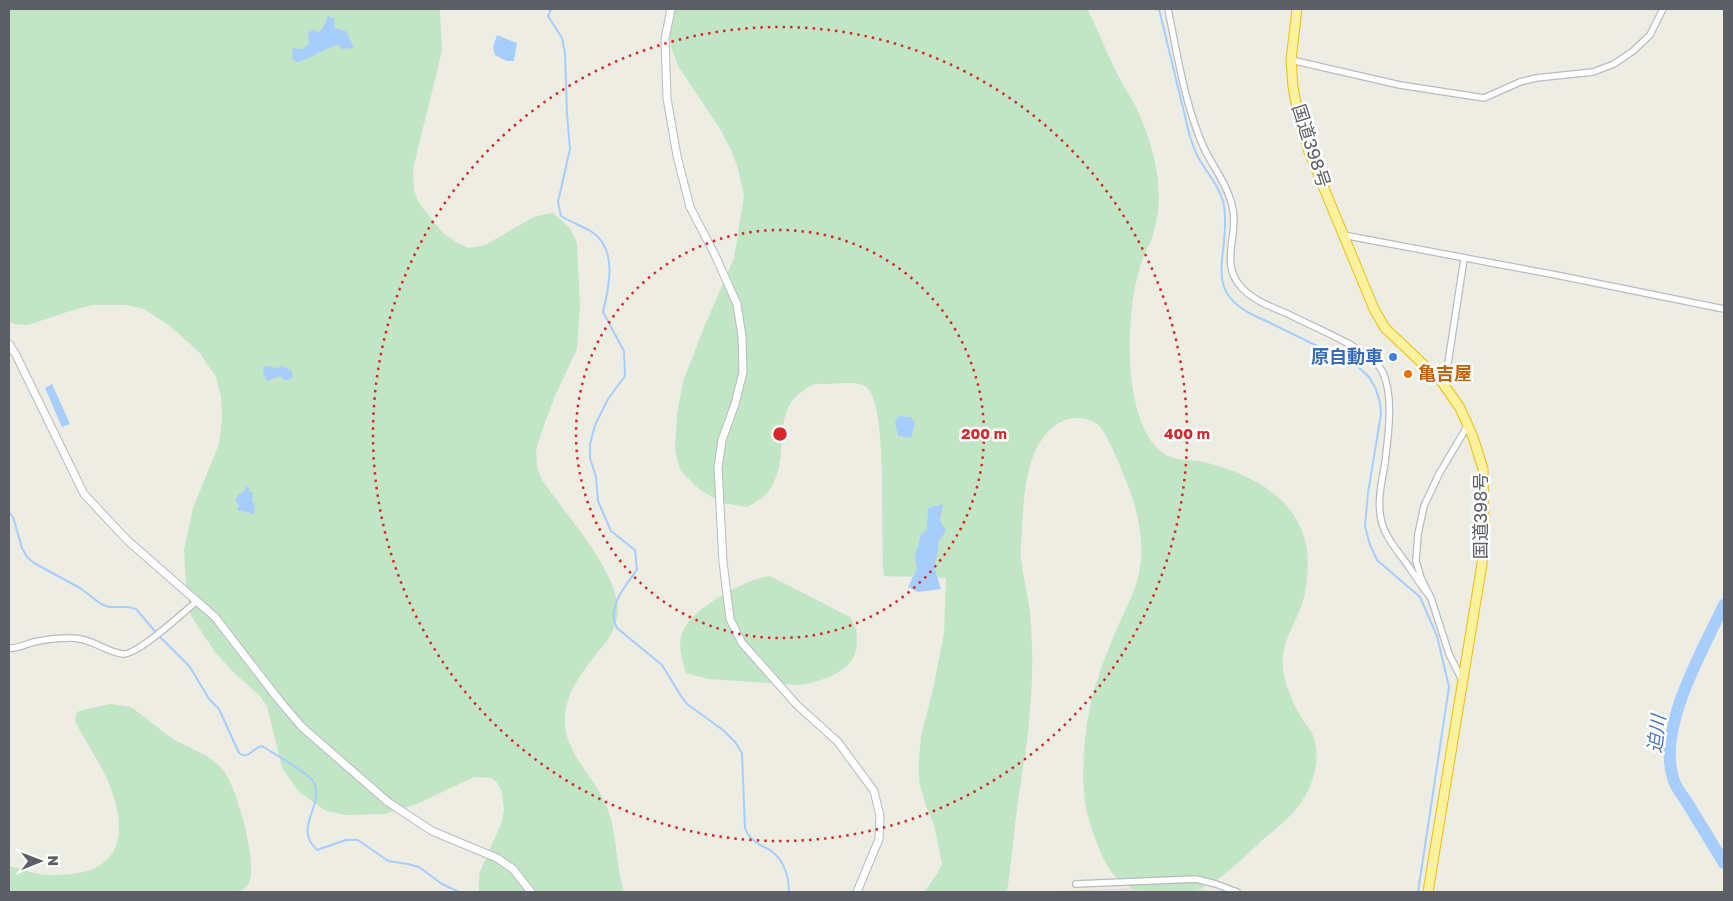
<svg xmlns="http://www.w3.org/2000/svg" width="1733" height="901" viewBox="0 0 1733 901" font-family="'Golos Text','Noto Sans JP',sans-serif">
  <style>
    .industrial { fill: #e0dfd9 }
    .green { fill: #c2e5c6 }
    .water { fill: #a6cdfc }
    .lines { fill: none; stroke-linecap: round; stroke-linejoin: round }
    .stream { stroke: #a6cdfc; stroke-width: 2 }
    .river { stroke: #a6cdfc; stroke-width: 12 }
    .minor-casing { stroke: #b9bbc0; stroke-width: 8 }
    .tertiary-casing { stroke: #b9bbc0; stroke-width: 9 }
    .trunk-casing { stroke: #ecc007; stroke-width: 11 }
    .minor { stroke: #fff; stroke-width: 5.5 }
    .tertiary { stroke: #fff; stroke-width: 7 }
    .trunk { stroke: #fcf29e; stroke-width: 9 }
    .ring { fill: none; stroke: #d62828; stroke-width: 2.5; stroke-dasharray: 2.5 5 }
    .shop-dot { fill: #3f7fe0; stroke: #fff; stroke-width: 2 }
    .food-dot { fill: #e8710a; stroke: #fff; stroke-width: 2 }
    .labels { text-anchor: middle; stroke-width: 5; stroke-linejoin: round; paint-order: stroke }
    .street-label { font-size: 18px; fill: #5c5f65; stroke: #fff }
    .shop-label { font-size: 18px; font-weight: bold; fill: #366cbe; stroke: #fff; text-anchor: end }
    .food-label { font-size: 18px; font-weight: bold; fill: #c56008; stroke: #fff; text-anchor: start }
    .water-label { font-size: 19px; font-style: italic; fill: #4975c0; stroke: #fff }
    .centre { fill: #d62828; stroke: #fff; stroke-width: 2.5 }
    .ring-label { font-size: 15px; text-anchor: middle; font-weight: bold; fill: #d62828; stroke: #fff; stroke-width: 5; stroke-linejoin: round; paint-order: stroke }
  </style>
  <rect width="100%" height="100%" fill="#eeede4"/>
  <!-- industrial -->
  <polygon class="industrial" points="1192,886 1213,892 1053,892 1054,891"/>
  <!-- green -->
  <g class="green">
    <path d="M9,9H440L442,51L413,169L414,190L419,203L442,232L459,244L469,248L485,245L534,217L545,214L553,213L560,219L570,228L577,243L580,307L577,349L556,394L545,422L536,450L537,467L542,480C564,512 612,565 617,602C620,619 613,634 602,647C586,667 567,689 565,716C562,752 595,776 607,807C618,835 615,864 624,892H479V874L501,824L504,810L502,792L498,784L492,778L474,777L417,804L385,814L347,815L326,811L299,792L282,768L267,706L259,695L234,673L215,652L191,616L186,587L184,550L193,508L219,444L222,418L221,396L216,377L199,352L170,326L144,309L126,305H93L70,311L28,325L14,324L9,321Z"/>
    <path d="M666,9H1087C1099,31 1107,55 1119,77C1124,87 1130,96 1135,105C1149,134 1159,167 1159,199C1158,213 1156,228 1151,241C1148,248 1144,254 1142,261C1129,296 1126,364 1135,400C1139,420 1148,444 1166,455C1179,462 1195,459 1208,463C1249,474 1293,495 1305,540C1310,557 1308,587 1302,604C1293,630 1278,646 1284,675C1287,689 1293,703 1300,715C1303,722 1309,727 1312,733C1322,756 1314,786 1299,805C1289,819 1273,831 1260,842C1244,858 1213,888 1190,892C1183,894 1176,892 1169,892C1158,892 1147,893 1137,890C1113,882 1105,864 1097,843C1093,833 1089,822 1087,812C1079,779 1085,716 1096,684C1101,667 1108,650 1115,633C1123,613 1135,594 1139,573C1148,530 1130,487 1112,448C1108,440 1103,427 1094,422C1086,417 1072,417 1063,421C1027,437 1024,493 1022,527C1022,538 1020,549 1021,559C1023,577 1028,595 1030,613C1033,644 1033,678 1030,710C1028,746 1020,781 1016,817C1013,842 1011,867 1007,892H924L937,874L942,864L934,825L926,806L919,781V759L921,736L933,689L944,633L946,578L884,576C879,542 890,401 865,386C857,382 841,383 831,384C826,384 818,383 812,385C809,386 806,389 803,391C777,407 784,441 779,467C778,474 773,485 769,491C764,498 754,503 747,507L722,503L699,489L680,470L675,450L677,415L683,381L705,325L734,258L744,196L738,168L731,150L720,129L678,66L671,47Z"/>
    <path d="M770,576L850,617C856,625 858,635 857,644C856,671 823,681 800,685L708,679L686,673C682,659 677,644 683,631C693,608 745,579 770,576Z"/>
    <path d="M110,704C117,705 126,705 132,708C145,716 156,727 169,736C186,748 209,753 223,770C237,787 258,863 249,883C246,888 242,890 237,892H9V866C23,869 35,875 50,875C119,877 132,840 108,781C99,760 85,742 75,721L76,715L79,711Z"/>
  </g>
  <!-- water -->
  <g class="water">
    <path d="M328,16L335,19L334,28L346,31L354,48L341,49L339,45C323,48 313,58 298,62L292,59L293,48L303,49L309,44L308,32L315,30L318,33L323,28Z"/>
    <polygon points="497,35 517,43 514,61 507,61 495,55 493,47"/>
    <polygon points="271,366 274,369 282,366 292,371 293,377 289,380 284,380 280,376 267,381 264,376 263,367"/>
    <polygon points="52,384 70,424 62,427 45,388"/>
    <polygon points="898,416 911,417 915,423 911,438 898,436 895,422"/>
    <path d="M245,486L249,487V491L253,493L252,501L255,504L254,514L237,510L239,505L236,502C236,493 241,495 245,490Z"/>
    <polygon points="943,504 940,520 946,531 938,542 938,550 934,567 941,589 918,592 908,587 917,569 915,556 921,535 927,530 928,508"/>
  </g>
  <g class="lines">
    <!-- stream -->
    <g class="stream">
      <path d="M551,9L548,16L562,38L565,53L567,114L570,149L558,202L561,216C571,222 582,226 592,232C618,249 609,288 603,312L624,351L625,376L608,399L595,425L590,444V458L596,477L598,501L611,531L635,550L637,570C625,586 606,608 617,628L662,665L681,696L687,704L723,730L735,742L742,753L745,828C748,837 755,843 764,847C782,854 789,874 789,892"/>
      <path d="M1159,9L1190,137C1192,142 1194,149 1197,155C1205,171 1221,187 1224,206C1232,257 1196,293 1264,320L1356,365L1369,377L1376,389L1380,403L1381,414L1368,493L1365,526L1370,545L1377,560L1420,597L1437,636L1449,687L1418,892"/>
      <path d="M9,512L13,517L22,548L27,557L34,563L80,588L101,604L109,607H128L136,609L159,636L190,667L209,699L219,709L239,753C248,760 253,748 262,746C273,753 308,773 313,781C325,800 300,822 310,841C311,844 315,847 317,850L346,840H358L388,861L408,864L419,867L442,884L459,892"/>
    </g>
    <!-- river -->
    <path class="river" d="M1724,605C1703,650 1657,727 1673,778C1675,787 1683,796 1688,804C1700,824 1712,843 1724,863"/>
    <defs>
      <g id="minor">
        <path d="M1168,9C1177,53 1185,106 1204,148C1213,167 1227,184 1232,205C1240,235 1218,263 1242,288C1254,301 1272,307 1288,314C1308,324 1329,333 1349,344C1361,351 1377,359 1383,373C1394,396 1388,438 1385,463C1382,481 1377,500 1381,519C1384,536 1397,550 1407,564C1415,576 1422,587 1431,598"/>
        <polyline points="1291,60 1400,85 1484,98 1520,82 1536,78 1593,72 1614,64 1633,51 1650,35 1663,9"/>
        <polyline points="1343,235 1556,275 1724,309"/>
        <polyline points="1442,382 1448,363 1464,259"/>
        <path d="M9,648C18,649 25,644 34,642C47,639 59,638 72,638C91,638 106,652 123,654C138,655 185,611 197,601"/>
        <polyline points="1462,680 1449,654 1431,598 1421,578 1416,561 1418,534 1424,506 1439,474 1468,425"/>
        <polyline points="1076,884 1196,879 1216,884 1237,892"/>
      </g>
      <g id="tertiary">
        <polyline points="671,9 665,39 667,98 677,156 690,207 715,255 737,304 742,336 743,372 735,404 722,440 718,468 723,562 730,619 742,643 797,705 838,742 874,791 880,816 879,839 857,892"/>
        <polyline points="9,344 16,355 84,494 127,540 215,617 279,700 302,727 388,802 432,831 497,858 513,869 531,892"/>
      </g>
      <polyline id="trunk" points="1297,9 1291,60 1293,87 1299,119 1309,152 1374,309 1385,328 1442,382 1460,408 1473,437 1483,469 1484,523 1482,564 1428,892"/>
    </defs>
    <!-- minor casing -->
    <use href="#minor" class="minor-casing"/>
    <!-- tertiary casing -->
    <use href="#tertiary" class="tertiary-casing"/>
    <!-- trunk casing -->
    <use href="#trunk" class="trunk-casing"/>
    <!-- minor -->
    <use href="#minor" class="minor"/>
    <!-- tertiary -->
    <use href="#tertiary" class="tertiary"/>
    <!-- trunk -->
    <use href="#trunk" class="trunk"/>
  </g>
  <!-- distance rings -->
  <g class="ring">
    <circle cx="780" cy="434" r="204"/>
    <circle cx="780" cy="434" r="407"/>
  </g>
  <!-- markers -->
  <circle class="shop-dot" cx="1393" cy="357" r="5"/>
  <circle class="food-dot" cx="1408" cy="374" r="5"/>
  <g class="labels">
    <!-- street labels -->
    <g class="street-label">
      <text transform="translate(1311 146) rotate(72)" y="6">国道398号</text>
      <text transform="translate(1481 516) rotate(-90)" y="6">国道398号</text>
    </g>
    <!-- shop labels -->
    <g class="shop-label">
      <text x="1383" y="363">原自動車</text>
    </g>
    <!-- food labels -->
    <g class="food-label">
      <text x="1418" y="380">亀吉屋</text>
    </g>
    <!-- water labels -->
    <g class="water-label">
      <text transform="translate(1656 734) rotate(-83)" y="7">迫川</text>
    </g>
  </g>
  <circle cx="780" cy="434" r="8" class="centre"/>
  <g class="ring-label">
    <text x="984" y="439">200 m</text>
    <text x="1187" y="439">400 m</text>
  </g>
  <!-- border -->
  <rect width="1733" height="901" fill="none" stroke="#5c5f65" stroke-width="20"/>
  <!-- north arrow -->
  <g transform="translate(40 861) rotate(89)" stroke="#ffffff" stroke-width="4" paint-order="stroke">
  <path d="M0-4L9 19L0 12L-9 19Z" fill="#5c5f65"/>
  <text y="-8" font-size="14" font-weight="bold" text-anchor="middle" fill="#5c5f65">N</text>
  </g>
</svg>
